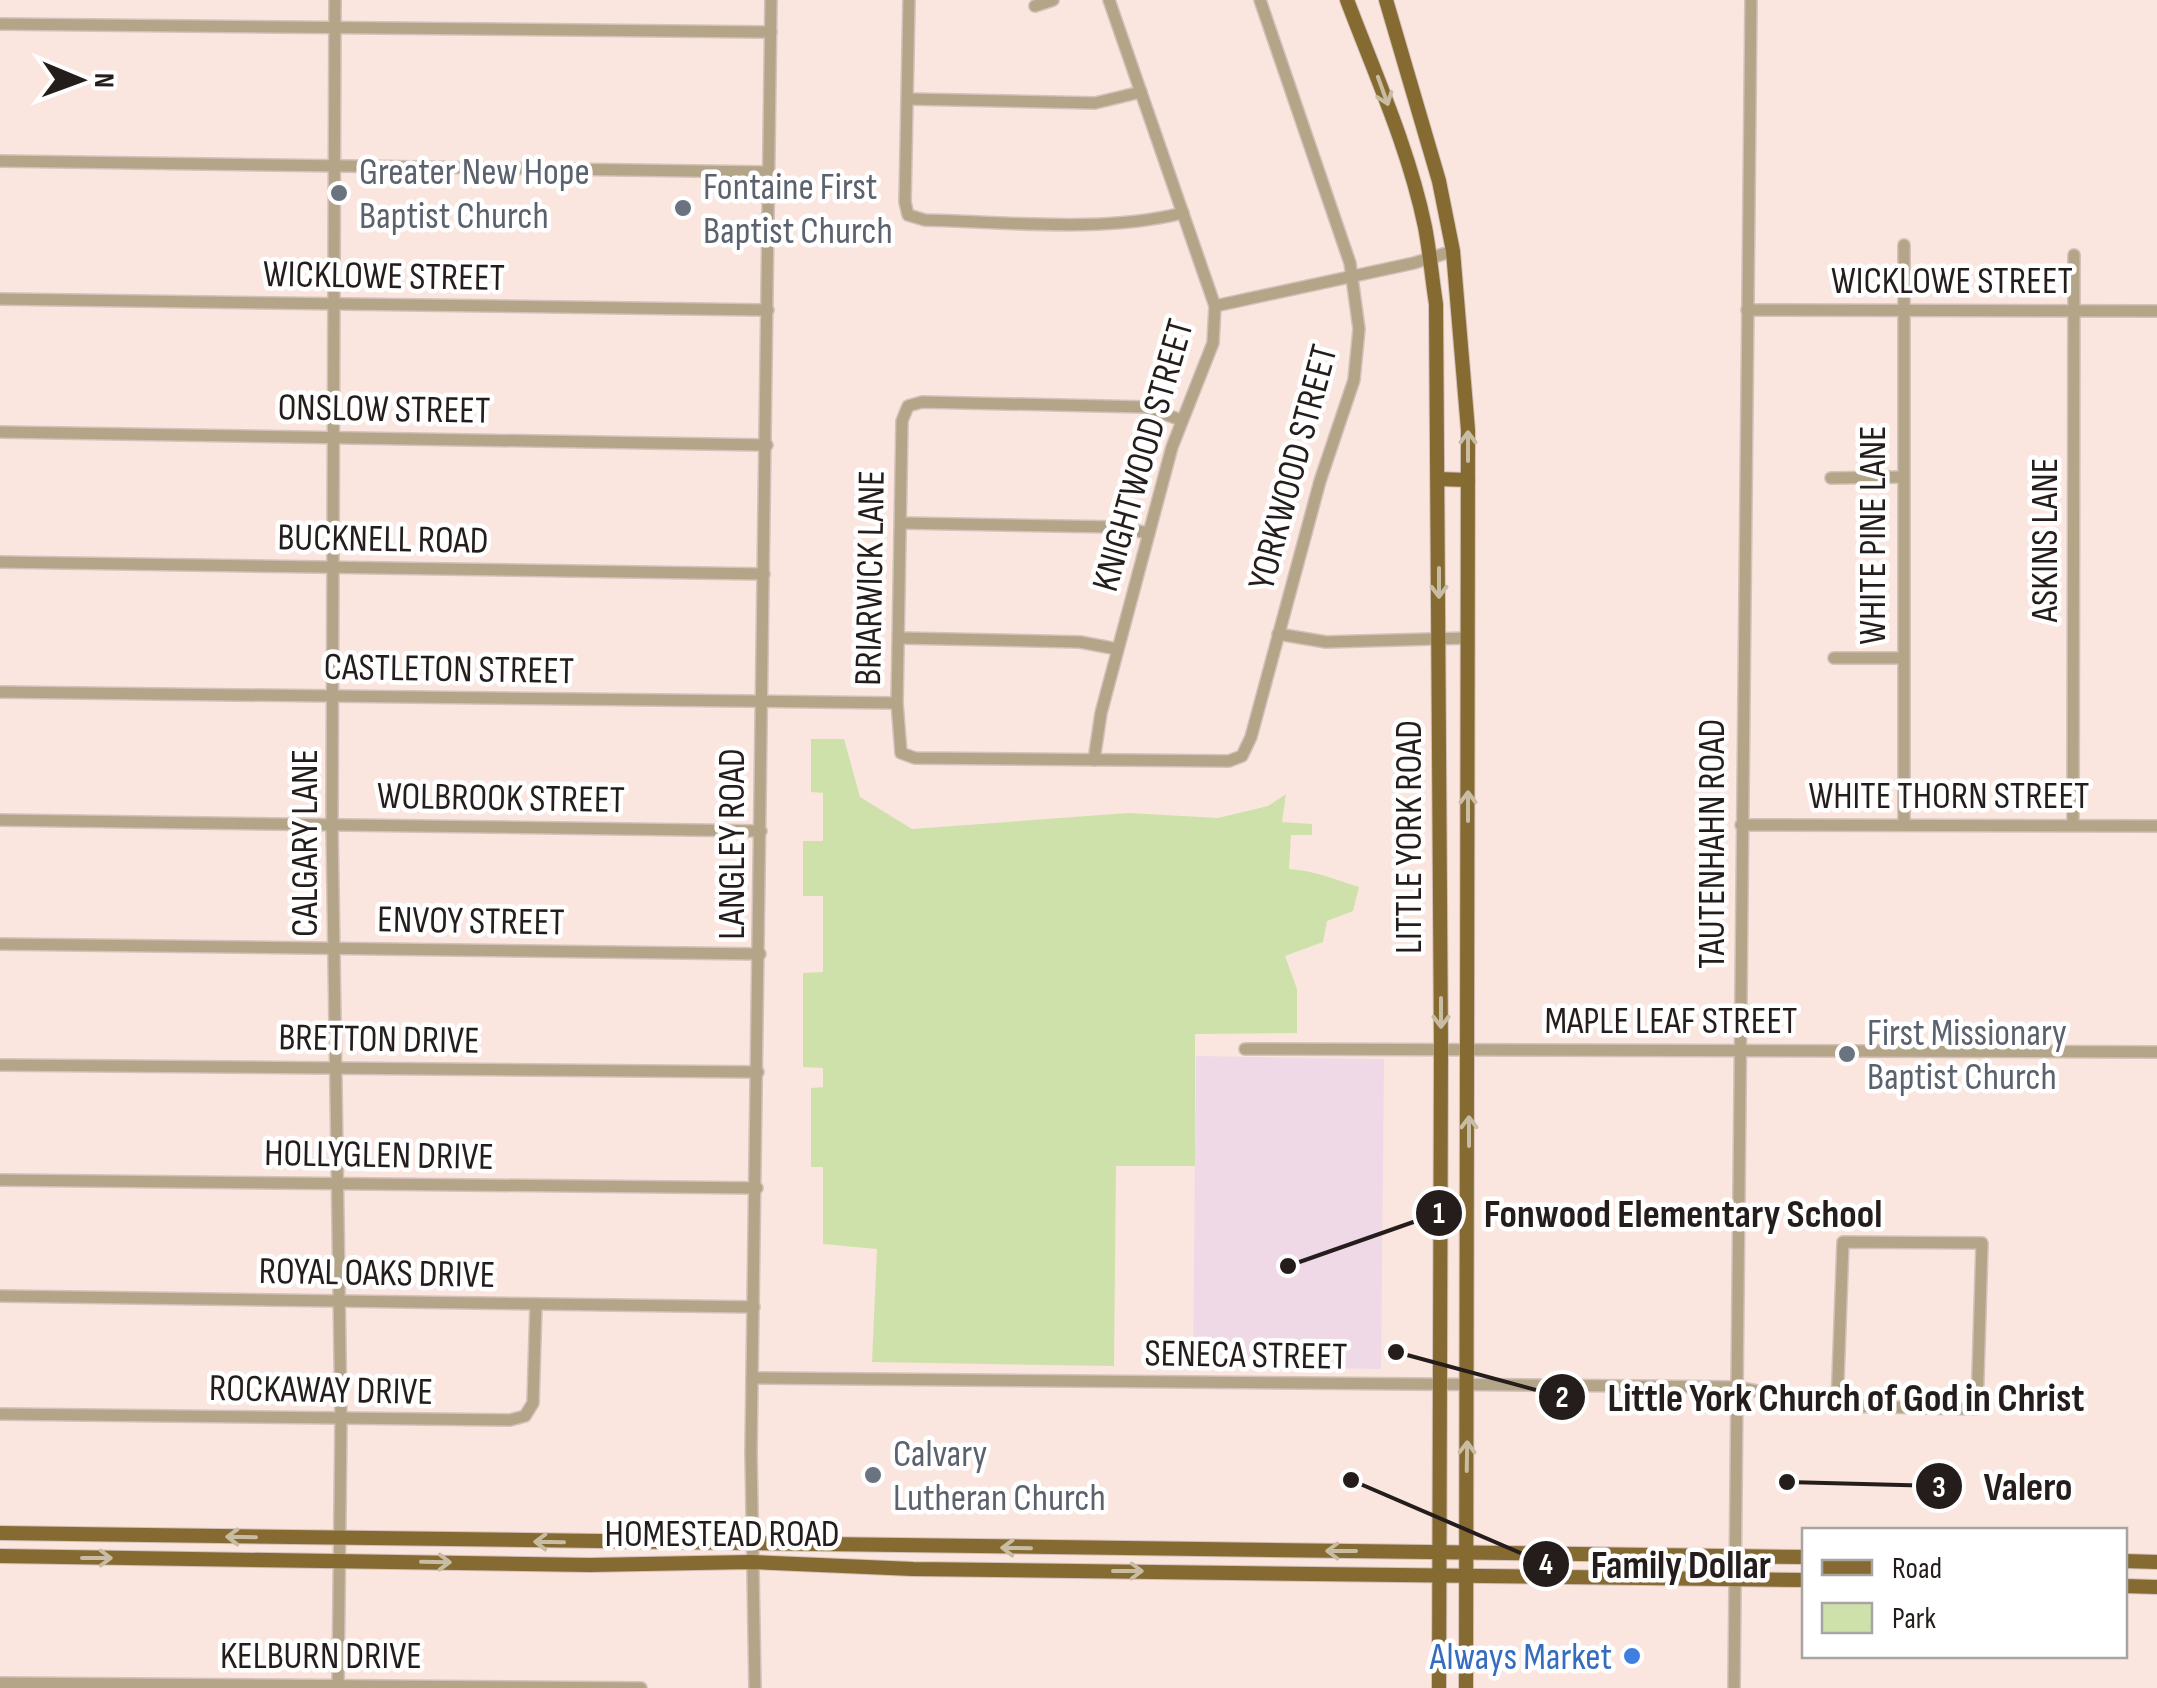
<svg xmlns="http://www.w3.org/2000/svg" width="2157" height="1688" viewBox="0 0 2157 1688" font-family="'Sofia Sans Condensed',sans-serif">
  <style>
    .education { fill: #efd9e7 }
    .green { fill: #cfe1ab }
    .lines { fill: none; stroke-linecap: round; stroke-linejoin: round }
    .minor-casing { stroke: #d3c2bb; stroke-width: 14 }
    .major-casing { stroke: #d3c2bb; stroke-width: 16 }
    .minor { stroke: #b4a589; stroke-width: 11 }
    .major { stroke: #856b32; stroke-width: 14 }
    .oneway { stroke: #c8bca3 }
    .worship-dot { fill: #6b7280; stroke: #fff; stroke-width: 4 }
    .shop-dot { fill: #3f7fe0; stroke: #fff; stroke-width: 4 }
    .labels { text-anchor: middle; stroke-width: 9; stroke-linejoin: round; paint-order: stroke }
    .worship-label { font-size: 38px; fill: #5b616d; stroke: #fff; text-anchor: start }
    .street-label { font-size: 38px; fill: #241d1b; stroke: #fff }
    .shop-label { font-size: 38px; fill: #366cbe; stroke: #fff; text-anchor: end }
    .leader { fill: none; stroke: #241d1b; stroke-width: 4 }
    .callout-dot { fill: #241d1b; stroke: #fff; stroke-width: 4 }
    .mark-label { font-size: 30px; text-anchor: middle; font-weight: bold; fill: #fff }
    .callout-label { font-size: 40px; text-anchor: middle; font-weight: bold; fill: #241d1b; stroke: #fff; stroke-width: 9; stroke-linejoin: round; paint-order: stroke }
  </style>
  <rect width="100%" height="100%" fill="#fae6de"/>
  <!-- education -->
  <polygon class="education" points="1196,1056 1384,1059 1381,1369 1193,1366"/>
  <!-- green -->
  <path class="green" d="M811,739H844L860,797L912,829L1128,813L1218,818L1268,806L1286,794L1282,822L1312,824V835H1291L1289,869C1316,871 1333,879 1359,887L1353,911L1327,921L1323,942L1285,956L1297,989V1033L1195,1034V1166H1116L1114,1366L872,1362L877,1249L823,1244V1167H811V1088L823,1087V1068L803,1067V973L823,972V896H803V841H823V793L811,792Z"/>
  <g class="lines">
    <defs>
      <g id="minor">
        <polyline points="335,0 332,825 341,1420 338,1685"/>
        <path d="M909,0L905,202L908,215L925,220C1010,222 1101,233 1183,213"/>
        <polyline points="1035,6 1053,0"/>
        <polyline points="0,24 771,32"/>
        <polyline points="908,99 1095,103 1141,92"/>
        <polyline points="0,161 769,172"/>
        <polyline points="1904,245 1904,825"/>
        <polyline points="0,299 768,310"/>
        <polyline points="1215,306 1414,263 1453,251"/>
        <polyline points="1747,310 2157,311"/>
        <polyline points="1181,420 1145,407 922,402 908,406 902,421 897,703 901,753 915,758 1229,761 1242,756 1251,737 1320,481 1354,380 1359,329 1350,263 1260,0"/>
        <polyline points="0,432 767,445"/>
        <polyline points="1831,478 1903,477"/>
        <polyline points="901,523 1115,527 1149,533"/>
        <polyline points="0,562 764,574"/>
        <polyline points="1278,634 1326,642 1467,638"/>
        <polyline points="900,638 1080,642 1117,649"/>
        <polyline points="1834,658 1902,658"/>
        <polyline points="0,692 897,703"/>
        <polyline points="1094,760 1101,713 1172,447 1213,343 1215,306 1109,0"/>
        <polyline points="0,820 761,831"/>
        <polyline points="1741,825 2157,826"/>
        <polyline points="2073,825 2074,255"/>
        <polyline points="0,944 760,954"/>
        <polyline points="1245,1049 2157,1052"/>
        <polyline points="0,1065 758,1072"/>
        <polyline points="0,1180 757,1188"/>
        <polyline points="0,1296 754,1307"/>
        <polyline points="752,1378 1736,1387 1837,1406 1977,1409 1982,1243 1843,1242 1837,1406"/>
        <polyline points="0,1414 510,1420 525,1416 533,1403 536,1304"/>
        <polyline points="0,1683 641,1688"/>
        <polyline points="755,1688 751,1452 771,0"/>
        <polyline points="1734,1688 1751,0"/>
      </g>
      <g id="major">
        <path d="M1347,0C1375,74 1409,149 1425,227C1430,253 1432,279 1436,304L1441,1048L1439,1688"/>
        <polyline points="1386,0 1439,181 1453,251 1468,430 1466,1688"/>
        <polyline points="1438,479 1468,480"/>
        <polyline points="0,1533 1804,1557"/>
        <polyline points="0,1556 590,1565 751,1562 913,1569 1804,1580"/>
        <polyline points="2124,1561 2157,1562"/>
        <polyline points="2124,1586 2157,1587"/>
      </g>
    </defs>
    <!-- minor casing -->
    <use href="#minor" class="minor-casing"/>
    <!-- major casing -->
    <use href="#major" class="major-casing"/>
    <!-- minor -->
    <use href="#minor" class="minor"/>
    <!-- major -->
    <use href="#major" class="major"/>
  </g>
  <!-- one-way arrows -->
  <defs><path id="oneway-shaft" d="M-6 0H5M1.5-3L5.5 0L1.5 3" fill="none" stroke-width="1.6" stroke-linecap="round" stroke-linejoin="round" transform="scale(2.5)"/></defs>
  <g class="oneway">
    <use href="#oneway-shaft" transform="translate(1383 91) rotate(70)"/>
    <use href="#oneway-shaft" transform="translate(1468 446) rotate(-90)"/>
    <use href="#oneway-shaft" transform="translate(1439 583) rotate(90)"/>
    <use href="#oneway-shaft" transform="translate(1468 806) rotate(-90)"/>
    <use href="#oneway-shaft" transform="translate(1441 1013) rotate(90)"/>
    <use href="#oneway-shaft" transform="translate(1469 1131) rotate(-90)"/>
    <use href="#oneway-shaft" transform="translate(1467 1456) rotate(-89)"/>
    <use href="#oneway-shaft" transform="translate(241 1537) rotate(-179)"/>
    <use href="#oneway-shaft" transform="translate(549 1542) rotate(-179)"/>
    <use href="#oneway-shaft" transform="translate(1016 1548) rotate(-179)"/>
    <use href="#oneway-shaft" transform="translate(1341 1551) rotate(-180)"/>
    <use href="#oneway-shaft" transform="translate(97 1558)"/>
    <use href="#oneway-shaft" transform="translate(436 1562) rotate(1)"/>
    <use href="#oneway-shaft" transform="translate(1128 1571)"/>
  </g>
  <!-- markers -->
  <g class="worship-dot">
    <circle cx="339" cy="193" r="10"/>
    <circle cx="683" cy="208" r="10"/>
    <circle cx="1847" cy="1054" r="10"/>
    <circle cx="873" cy="1475" r="10"/>
  </g>
  <circle class="shop-dot" cx="1632" cy="1656" r="10"/>
  <g class="labels">
    <!-- worship labels -->
    <g class="worship-label">
      <text x="359" y="184">Greater New Hope<tspan x="359" dy="44">Baptist Church</tspan></text>
      <text x="703" y="199">Fontaine First<tspan x="703" dy="44">Baptist Church</tspan></text>
      <text x="1867" y="1045">First Missionary<tspan x="1867" dy="44">Baptist Church</tspan></text>
      <text x="893" y="1466">Calvary<tspan x="893" dy="44">Lutheran Church</tspan></text>
    </g>
    <!-- street labels -->
    <g class="street-label">
      <text transform="translate(384 275) rotate(1)" y="13">WICKLOWE STREET</text>
      <text x="1952" y="293">WICKLOWE STREET</text>
      <text transform="translate(384 408) rotate(1)" y="13">ONSLOW STREET</text>
      <text transform="translate(1142 455) rotate(-74)" y="13">KNIGHTWOOD STREET</text>
      <text transform="translate(1292 467) rotate(-75)" y="13">YORKWOOD STREET</text>
      <text transform="translate(1872 535) rotate(-90)" y="13">WHITE PINE LANE</text>
      <text transform="translate(383 538) rotate(1)" y="13">BUCKNELL ROAD</text>
      <text transform="translate(2044 540) rotate(-90)" y="13">ASKINS LANE</text>
      <text transform="translate(869 578) rotate(-89)" y="13">BRIARWICK LANE</text>
      <text transform="translate(449 668) rotate(1)" y="13">CASTLETON STREET</text>
      <text x="1949" y="808">WHITE THORN STREET</text>
      <text transform="translate(501 797) rotate(1)" y="13">WOLBROOK STREET</text>
      <text transform="translate(1408 837) rotate(-90)" y="13">LITTLE YORK ROAD</text>
      <text transform="translate(304 843) rotate(-90)" y="13">CALGARY LANE</text>
      <text transform="translate(731 844) rotate(-90)" y="13">LANGLEY ROAD</text>
      <text transform="translate(1711 844) rotate(-90)" y="13">TAUTENHAHN ROAD</text>
      <text transform="translate(471 920) rotate(1)" y="13">ENVOY STREET</text>
      <text x="1671" y="1033">MAPLE LEAF STREET</text>
      <text transform="translate(379 1038) rotate(1)" y="13">BRETTON DRIVE</text>
      <text transform="translate(379 1154) rotate(1)" y="13">HOLLYGLEN DRIVE</text>
      <text transform="translate(377 1272) rotate(1)" y="13">ROYAL OAKS DRIVE</text>
      <text transform="translate(1246 1354) rotate(1)" y="13">SENECA STREET</text>
      <text transform="translate(321 1389) rotate(1)" y="13">ROCKAWAY DRIVE</text>
      <text x="722" y="1546">HOMESTEAD ROAD</text>
      <text x="321" y="1668">KELBURN DRIVE</text>
    </g>
    <!-- shop labels -->
    <g class="shop-label">
      <text x="1612" y="1669">Always Market</text>
    </g>
  </g>
  <!-- callouts -->
  <path class="leader" d="M1288 1266L1439 1213M1396 1352L1562 1397M1787 1482L1939 1486M1351 1480L1546 1564"/>
  <g class="callout-dot">
    <circle cx="1288" cy="1266" r="10"/>
    <circle cx="1396" cy="1352" r="10"/>
    <circle cx="1787" cy="1482" r="10"/>
    <circle cx="1351" cy="1480" r="10"/>
    <circle cx="1439" cy="1213" r="25"/>
    <circle cx="1562" cy="1397" r="25"/>
    <circle cx="1939" cy="1486" r="25"/>
    <circle cx="1546" cy="1564" r="25"/>
  </g>
  <g class="mark-label">
    <text x="1439" y="1223">1</text>
    <text x="1562" y="1407">2</text>
    <text x="1939" y="1497">3</text>
    <text x="1546" y="1574">4</text>
  </g>
  <g class="callout-label">
    <text x="1683" y="1227">Fonwood Elementary School</text>
    <text x="1846" y="1411">Little York Church of God in Christ</text>
    <text x="2028" y="1500">Valero</text>
    <text x="1681" y="1578">Family Dollar</text>
  </g>
  <!-- legend -->
  <rect x="1802" y="1528" width="325" height="130" fill="#ffffff" stroke="#a7a5a4" stroke-width="2.5"/>
  <rect x="1822" y="1560" width="50" height="15" fill="#856b32" stroke="#a7a5a4" stroke-width="2.5"/>
  <text x="1892" y="1578" font-size="30" fill="#241d1b">Road</text>
  <rect x="1822" y="1603" width="50" height="30" fill="#cfe1ab" stroke="#a7a5a4" stroke-width="2.5"/>
  <text x="1892" y="1628" font-size="30" fill="#241d1b">Park</text>
  <!-- north arrow -->
  <g transform="translate(80 80) rotate(91)" stroke="#ffffff" stroke-width="8" paint-order="stroke">
  <path d="M0-8L18 38L0 25L-18 38Z" fill="#241d1b"/>
  <text y="-15" font-size="28" font-weight="bold" text-anchor="middle" fill="#241d1b">N</text>
  </g>
</svg>
